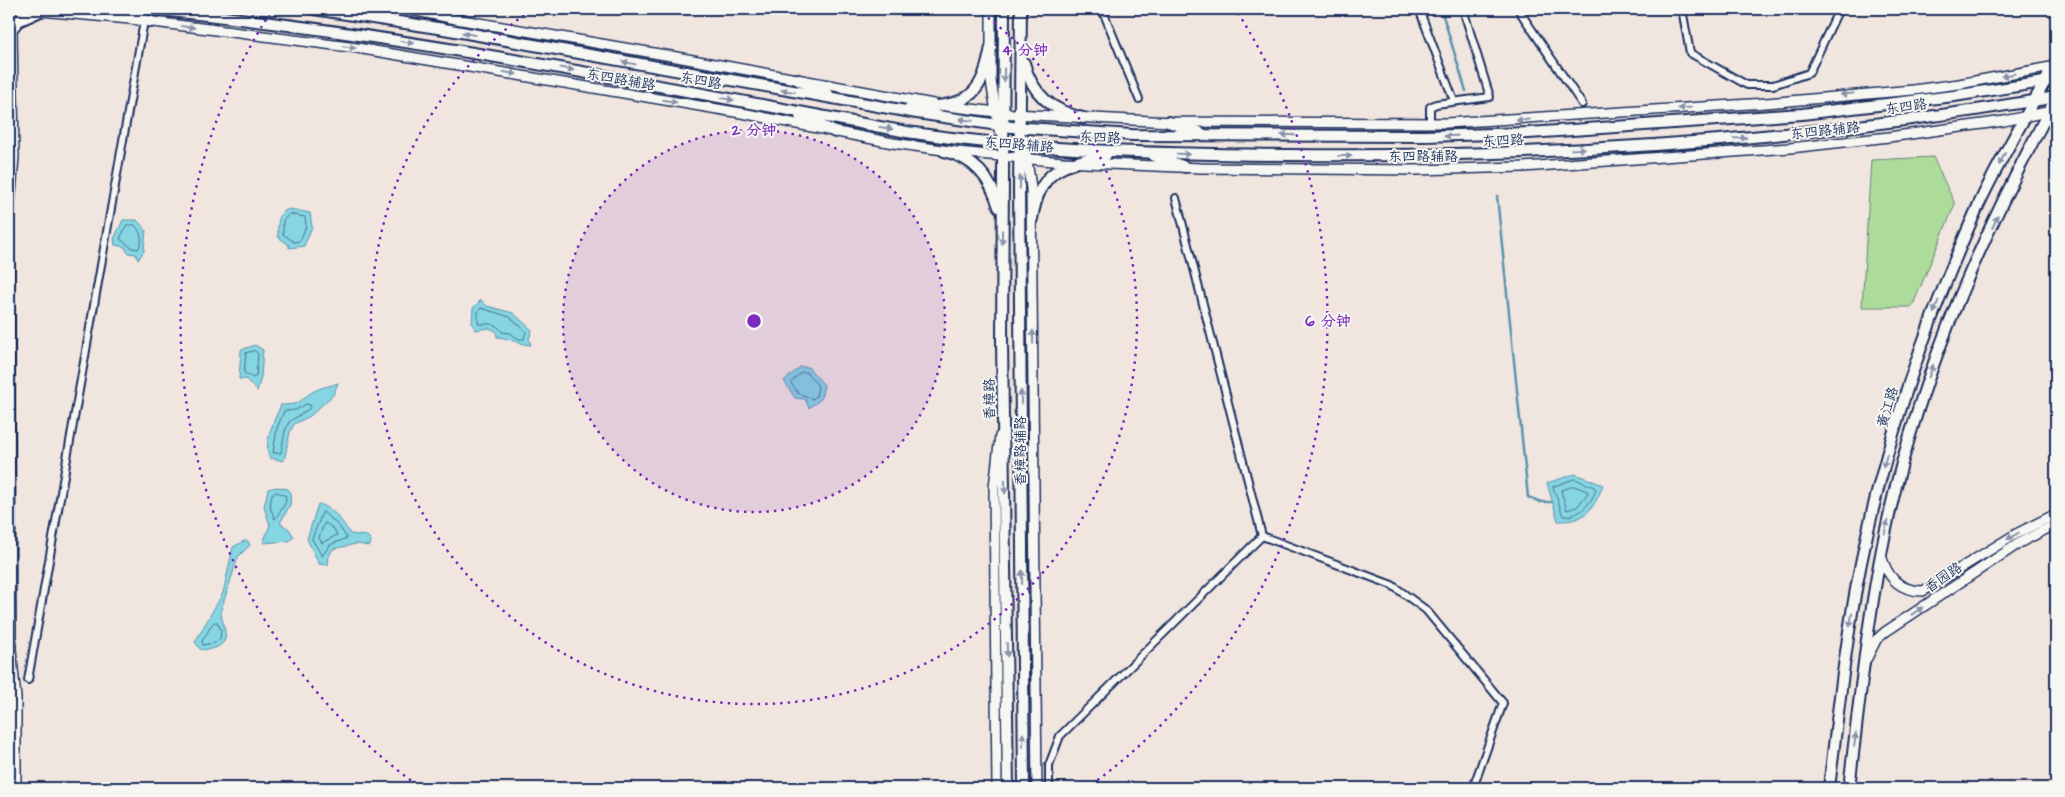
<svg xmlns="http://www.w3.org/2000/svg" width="2065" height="797" viewBox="0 0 2065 797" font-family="'Architects Daughter','LXGW WenKai TC',sans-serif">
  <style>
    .green { fill: #addb9a; stroke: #64857c }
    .water { fill: #85d5e2; stroke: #5b93ad }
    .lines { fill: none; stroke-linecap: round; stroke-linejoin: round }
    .shore { stroke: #457193; stroke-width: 1 }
    .stream { stroke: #5b93ad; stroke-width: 2.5 }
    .street-casing { stroke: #1b2f5e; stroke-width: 10 }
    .secondary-casing { stroke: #1b2f5e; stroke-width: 12 }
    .primary-casing { stroke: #1b2f5e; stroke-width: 14 }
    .street { stroke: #f6f6f2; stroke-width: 6 }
    .secondary { stroke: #f6f6f2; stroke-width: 9 }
    .primary { stroke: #f6f6f2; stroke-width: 10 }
    .oneway { fill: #8892a8 }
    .ring { fill: none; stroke: #7b2cbf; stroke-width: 2.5; stroke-dasharray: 2.5 5 }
    .labels { text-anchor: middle; stroke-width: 4; stroke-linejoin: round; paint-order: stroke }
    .street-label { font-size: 14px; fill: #1b2f5e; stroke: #f6f6f2 }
    .centre { fill: #7b2cbf; stroke: #f6f6f2; stroke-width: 2.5 }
    .ring-label { font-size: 15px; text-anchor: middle; font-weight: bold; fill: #7b2cbf; stroke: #f6f6f2; stroke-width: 4; stroke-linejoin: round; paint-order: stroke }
  </style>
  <rect width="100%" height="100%" fill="#f0e5df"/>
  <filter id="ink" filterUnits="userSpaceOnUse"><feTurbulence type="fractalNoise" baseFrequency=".02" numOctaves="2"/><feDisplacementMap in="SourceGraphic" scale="10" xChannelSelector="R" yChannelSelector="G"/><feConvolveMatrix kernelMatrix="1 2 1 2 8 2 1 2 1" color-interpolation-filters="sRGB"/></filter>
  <g filter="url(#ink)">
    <!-- green -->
    <polygon class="green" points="1933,157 1955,204 1912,307 1862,307 1871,160"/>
    <!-- water -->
    <g class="water">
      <path d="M289,209L310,213L312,227L304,246L289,248V245L278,237C278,226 276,213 289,209Z"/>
      <polygon points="123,220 137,220 146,230 144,251 138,260 136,254 128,253 125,247 115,245 114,239"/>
      <path d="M481,300L487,306L513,313L532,330L529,339L531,345C515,344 511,338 497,337L496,331L489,328L476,330L472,324L473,308Z"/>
      <polygon points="255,345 263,350 261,377 257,391 246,379 239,379 241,350"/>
      <polygon points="800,367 808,367 824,385 821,399 809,408 805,399 795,398 784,381"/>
      <path d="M338,383L333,395L310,416L294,424L290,432L284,461L270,458C262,443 275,419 281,405C303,405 298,400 314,391C321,387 331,386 338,383Z"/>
      <path d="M1575,474L1603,485C1594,509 1585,522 1558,521L1547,483Z"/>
      <polygon points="277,487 288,489 291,493 290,505 280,523 289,529 294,537 289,541 263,543 270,525 264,507 268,489"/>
      <path d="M318,504C332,506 344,523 350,534L367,536L371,540L370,546L356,544L333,549L329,556L328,565L319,564L307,539Z"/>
      <path d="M244,541H248L250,545L238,557L221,610C221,622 227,629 225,640C220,648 209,651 200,649L195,642L223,593L233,547Z"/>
    </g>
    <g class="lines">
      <!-- shore -->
      <g class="shore">
        <polygon points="290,214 305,217 306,226 300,241 294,242 283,234 283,221"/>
        <path d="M135,225C141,232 144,241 138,249L132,248L120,239L126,226Z"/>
        <path d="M481,308L510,317L526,331L524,339H519L510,333L502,332C496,322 488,324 478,324V311Z"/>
        <polygon points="255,351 258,354 256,376 253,378 244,373 246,353"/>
        <polygon points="802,372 806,372 818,386 816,396 813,399 798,393 791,383"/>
        <polygon points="307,404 310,405 310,408 289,422 285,431 281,453 273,453 277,428 284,411 295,410"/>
        <path d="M1575,479L1594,487L1596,490C1590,505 1579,517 1563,516L1553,487Z"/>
        <polygon points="1574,486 1587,491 1588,493 1577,507 1567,510 1561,491"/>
        <polygon points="277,492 286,496 285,504 275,519 270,507 272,494"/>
        <polygon points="323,512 339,526 347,538 330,545 322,556 312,539"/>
        <polygon points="325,523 334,529 337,535 322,543 319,538"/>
        <polygon points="217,622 221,630 220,639 214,643 203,645 202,641 213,623"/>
      </g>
      <!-- stream -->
      <g class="stream">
        <polyline points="1441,9 1466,91"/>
        <polyline points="1497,196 1528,497 1541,502 1552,502"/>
      </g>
      <defs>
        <g id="street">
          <polyline points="1102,9 1139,99"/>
          <polyline points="1419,9 1454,101"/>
          <polyline points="1518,9 1582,104"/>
          <polyline points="1682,9 1690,53 1747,85 1773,85 1809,73 1839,9"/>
          <polyline points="1430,123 1430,107 1436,104 1490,97 1463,9"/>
          <polyline points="1176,198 1262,536"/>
          <polyline points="1262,536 1392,585 1426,610 1503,703 1473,788"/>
          <polyline points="28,680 144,21"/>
          <polyline points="1049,788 1049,765 1060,736 1262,536"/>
        </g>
        <g id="secondary">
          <polyline points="18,9 130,19 357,48 747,114 893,143 957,152 1063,162 1201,168 1416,170 1523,167 1790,148 1889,137 2004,121 2056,110"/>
          <polyline points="407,9 456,19 671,56 933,104"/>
          <polyline points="991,9 991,81 999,130"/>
          <polyline points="12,27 14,157 9,218 11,649 16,698 16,788"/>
          <polyline points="946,106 1013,114 1172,122 1446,123 1766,103 1913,90 1959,84 2056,66"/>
          <polyline points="1024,139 1031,188 1037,788"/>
          <path d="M1881,555C1887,577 1899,591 1923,591L2016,534L2056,514"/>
          <polyline points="1867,658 1876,640 1885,632 2021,542 2056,524"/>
          <polyline points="997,788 994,487 1000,436"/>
        </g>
        <g id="primary">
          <polyline points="116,9 151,22"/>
          <path d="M150,9C405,34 655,86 907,132C1033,151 1160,154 1288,155C1545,158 1803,141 2056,97"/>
          <polyline points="314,9 444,29 917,113 1012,127 1132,135 1423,136 1529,133 1802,114 1954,96 2056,80"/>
          <polyline points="1004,9 1002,342 1008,788"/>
          <polyline points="1021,9 1019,188 1024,788"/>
          <polyline points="9,32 18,21 45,9"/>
          <path d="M1024,63C1032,95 1053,111 1083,118"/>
          <polyline points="796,79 828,94"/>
          <path d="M910,108C963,105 981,103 991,47"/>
          <polyline points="800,116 835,132"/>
          <polyline points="1168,122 1199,132"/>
          <path d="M944,151C975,159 990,177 999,207"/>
          <polyline points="1154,156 1185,167"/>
          <path d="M1032,219C1040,169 1061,165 1106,155"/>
          <path d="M1829,788C1838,713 1846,637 1861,563C1886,439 1927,319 1979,204C2002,155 2030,109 2056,62"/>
          <path d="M1849,788C1860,696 1869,602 1890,511C1923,366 1985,229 2056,98"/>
        </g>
      </defs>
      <!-- street casing -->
      <use href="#street" class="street-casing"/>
      <!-- secondary casing -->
      <use href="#secondary" class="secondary-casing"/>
      <!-- primary casing -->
      <use href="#primary" class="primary-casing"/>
      <!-- street -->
      <use href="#street" class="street"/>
      <!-- secondary -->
      <use href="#secondary" class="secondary"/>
      <!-- primary -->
      <use href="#primary" class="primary"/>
    </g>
    <!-- one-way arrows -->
    <defs><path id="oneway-solid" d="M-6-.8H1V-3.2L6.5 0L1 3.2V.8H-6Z" transform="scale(1.25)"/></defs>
    <g class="oneway">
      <use href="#oneway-solid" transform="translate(188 27) rotate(7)"/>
      <use href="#oneway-solid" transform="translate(469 34) rotate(-170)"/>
      <use href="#oneway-solid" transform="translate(407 42) rotate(10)"/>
      <use href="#oneway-solid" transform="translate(349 47) rotate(8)"/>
      <use href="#oneway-solid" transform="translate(629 63) rotate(-168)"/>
      <use href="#oneway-solid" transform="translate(567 69) rotate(11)"/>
      <use href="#oneway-solid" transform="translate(510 73) rotate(10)"/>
      <use href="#oneway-solid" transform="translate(1004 75) rotate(90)"/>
      <use href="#oneway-solid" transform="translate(2008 75) rotate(169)"/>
      <use href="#oneway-solid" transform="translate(788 91) rotate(-171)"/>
      <use href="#oneway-solid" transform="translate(1847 94) rotate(174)"/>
      <use href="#oneway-solid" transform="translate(727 99) rotate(10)"/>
      <use href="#oneway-solid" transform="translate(670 101) rotate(10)"/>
      <use href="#oneway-solid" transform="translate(1685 108) rotate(176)"/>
      <use href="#oneway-solid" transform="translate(966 120) rotate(-172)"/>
      <use href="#oneway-solid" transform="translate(1523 120) rotate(176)"/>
      <use href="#oneway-solid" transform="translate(886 128) rotate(10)"/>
      <use href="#oneway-solid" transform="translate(1288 135) rotate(-180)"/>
      <use href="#oneway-solid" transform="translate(1451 136) rotate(179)"/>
      <use href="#oneway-solid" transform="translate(1740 138) rotate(-4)"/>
      <use href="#oneway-solid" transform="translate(1578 149) rotate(-4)"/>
      <use href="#oneway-solid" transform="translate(1183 154) rotate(1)"/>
      <use href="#oneway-solid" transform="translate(1345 156)"/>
      <use href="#oneway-solid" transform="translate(2002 159) rotate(117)"/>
      <use href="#oneway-solid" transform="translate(1020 182) rotate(-89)"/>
      <use href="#oneway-solid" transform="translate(1995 222) rotate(-65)"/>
      <use href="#oneway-solid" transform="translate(1002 237) rotate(90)"/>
      <use href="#oneway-solid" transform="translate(1936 307) rotate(111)"/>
      <use href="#oneway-solid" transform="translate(1033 337) rotate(-91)"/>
      <use href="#oneway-solid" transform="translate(1931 371) rotate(-70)"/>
      <use href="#oneway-solid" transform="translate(1021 397) rotate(-90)"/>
      <use href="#oneway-solid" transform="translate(1885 461) rotate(105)"/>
      <use href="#oneway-solid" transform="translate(1005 487) rotate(89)"/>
      <use href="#oneway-solid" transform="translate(1886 527) rotate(-79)"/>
      <use href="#oneway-solid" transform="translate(2013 536) rotate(150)"/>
      <use href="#oneway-solid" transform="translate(1022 577) rotate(-90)"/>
      <use href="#oneway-solid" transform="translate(1917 611) rotate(-34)"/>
      <use href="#oneway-solid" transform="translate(1851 620) rotate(99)"/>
      <use href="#oneway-solid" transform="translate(1007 650) rotate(89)"/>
      <use href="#oneway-solid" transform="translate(1023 740) rotate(-90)"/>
      <use href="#oneway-solid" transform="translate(1855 740) rotate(-83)"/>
    </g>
  </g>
  <!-- distance rings -->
  <circle cx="754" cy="321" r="191" fill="#7b2cbf" fill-opacity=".12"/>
  <g class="ring">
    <circle cx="754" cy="321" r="191"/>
    <path d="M976 9A383 383 0 1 1 532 9"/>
    <path d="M417 785A574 574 0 0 1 270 13M1238 13A574 574 0 0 1 1091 785"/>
  </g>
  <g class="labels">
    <!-- street labels -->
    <g class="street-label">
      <text transform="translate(621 79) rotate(10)" y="5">东四路辅路</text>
      <text transform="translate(701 80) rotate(10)" y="5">东四路</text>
      <text transform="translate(1906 106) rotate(-8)" y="5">东四路</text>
      <text transform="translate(1825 130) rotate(-6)" y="5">东四路辅路</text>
      <text transform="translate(1100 137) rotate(2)" y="5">东四路</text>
      <text transform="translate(1503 140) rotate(-3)" y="5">东四路</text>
      <text transform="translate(1019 144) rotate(5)" y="5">东四路辅路</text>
      <text x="1423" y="161">东四路辅路</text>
      <text transform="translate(989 399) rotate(-91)" y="5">香樟路</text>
      <text transform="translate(1887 407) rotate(-73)" y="5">黄江路</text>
      <text transform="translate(1020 451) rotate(-90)" y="5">香樟路辅路</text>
      <text transform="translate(1943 577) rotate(-34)" y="5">香园路</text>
    </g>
  </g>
  <circle cx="754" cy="321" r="8" class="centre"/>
  <g class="ring-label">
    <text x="1025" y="55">4 分钟</text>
    <text x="754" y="135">2 分钟</text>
    <text x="1328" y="326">6 分钟</text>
  </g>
  <!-- margin -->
  <rect width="2065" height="797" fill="none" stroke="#f6f6f2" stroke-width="30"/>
  <rect x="15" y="15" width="2035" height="767" fill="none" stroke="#1b2f5e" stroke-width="2" filter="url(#ink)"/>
</svg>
